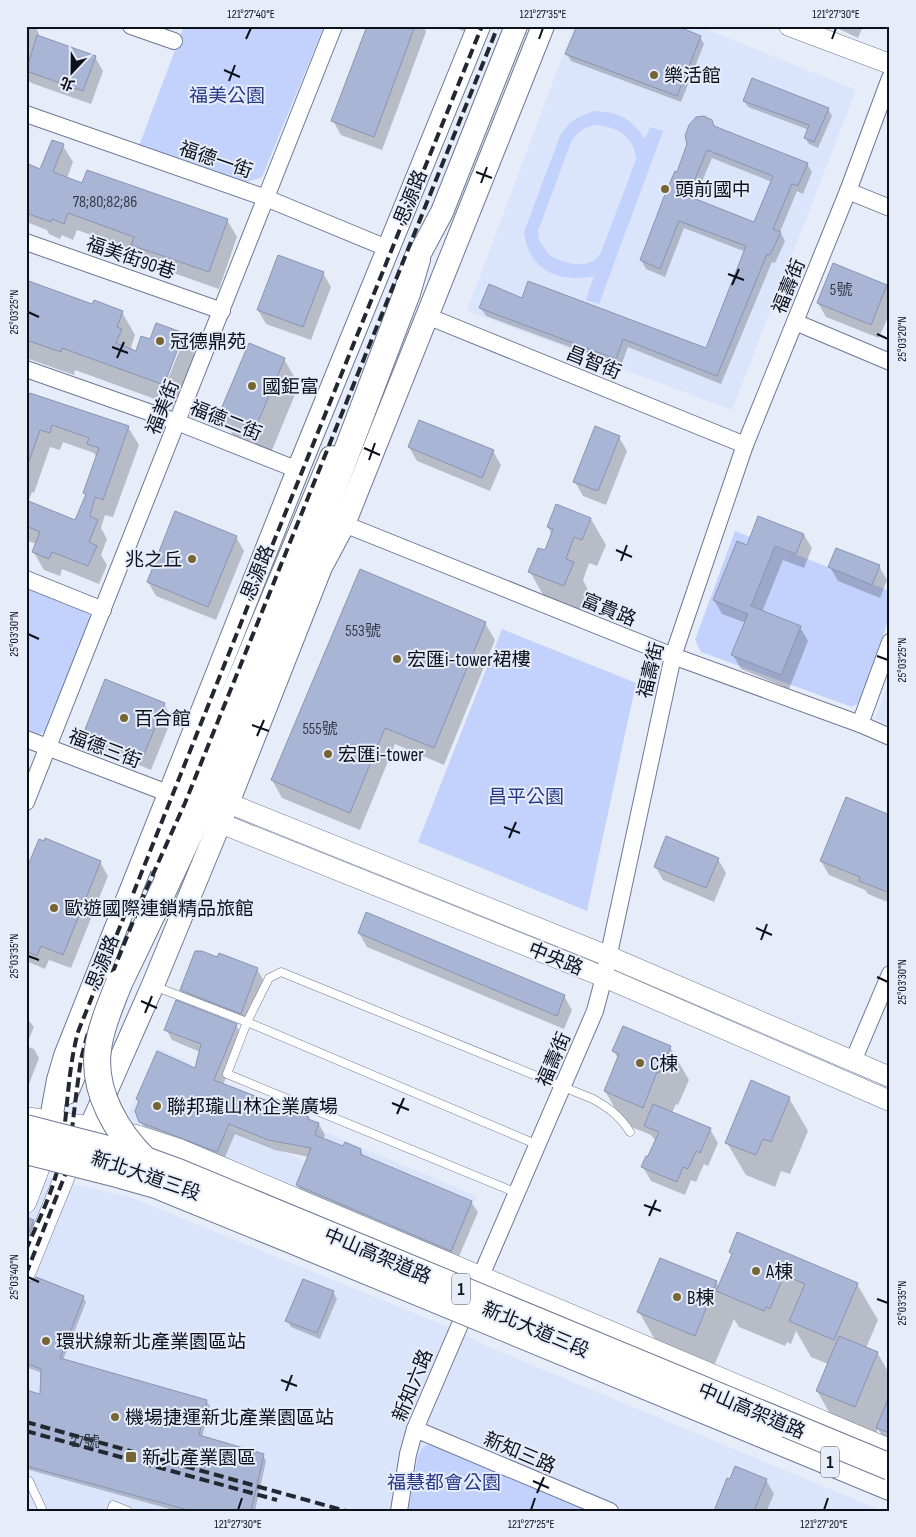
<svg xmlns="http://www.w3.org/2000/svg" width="916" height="1537" viewBox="0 0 916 1537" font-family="'Sofia Sans Condensed','Noto Sans TC',sans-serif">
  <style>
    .built { fill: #dae4fb }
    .green { fill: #c2d2fd; fill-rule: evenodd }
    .shadow { fill: #0003; fill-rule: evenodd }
    .building { fill: #a9b5d4; stroke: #8994b2; fill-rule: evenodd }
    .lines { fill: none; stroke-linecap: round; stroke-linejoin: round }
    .service-casing { stroke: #6d7895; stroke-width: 9 }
    .minor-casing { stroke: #6d7895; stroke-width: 18 }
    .tertiary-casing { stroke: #6d7895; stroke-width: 21 }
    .secondary-casing { stroke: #6d7895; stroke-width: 24 }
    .primary-casing { stroke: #6d7895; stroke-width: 26 }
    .trunk-casing { stroke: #6d7895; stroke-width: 28 }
    .service { stroke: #fff; stroke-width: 8 }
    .minor { stroke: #fff; stroke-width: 16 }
    .tertiary { stroke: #fff; stroke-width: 20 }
    .secondary { stroke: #fff; stroke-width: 22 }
    .primary { stroke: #fff; stroke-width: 25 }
    .trunk { stroke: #fff; stroke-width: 26 }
    .rail { stroke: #232731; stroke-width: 4; stroke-dasharray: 10 5; stroke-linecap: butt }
    .trunk-bridge-casing { stroke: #6d7895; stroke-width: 28; stroke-linecap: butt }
    .trunk-bridge { stroke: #fff; stroke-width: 26 }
    .ticks { fill: none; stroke: #0d111b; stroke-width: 2 }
    .poi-dot { fill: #776533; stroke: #e7ecf9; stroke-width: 2 }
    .labels { text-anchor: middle; stroke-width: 4; stroke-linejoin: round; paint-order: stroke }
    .number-label { font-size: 16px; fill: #343a49 }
    .shield { fill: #e7ecf9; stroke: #4e535e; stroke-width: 1 }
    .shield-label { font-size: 18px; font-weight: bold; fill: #0d111b }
    .poi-label { font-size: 19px; fill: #0d111b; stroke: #e7ecf9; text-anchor: start }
    .park-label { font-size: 19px; fill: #273a87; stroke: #e7ecf9 }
    .street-label { font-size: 19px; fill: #0d111b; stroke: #e7ecf9 }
    .neatline { fill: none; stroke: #0d111b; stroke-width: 2 }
    .ticks-label { font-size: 12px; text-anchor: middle; fill: #0d111b }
  </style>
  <rect width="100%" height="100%" fill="#e7ecf9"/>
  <!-- built -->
  <g class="built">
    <polygon points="574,26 699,26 856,90 732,410 467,311"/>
    <polygon points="890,681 890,725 875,719"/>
    <polygon points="157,1048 192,1063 180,1108 305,1161 318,1129 476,1196 450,1258 139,1127 128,1116"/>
    <polygon points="26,1173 130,1197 458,1331 489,1347 883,1511 26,1511"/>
  </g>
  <!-- green -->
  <g class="green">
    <polygon points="184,26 324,26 262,177 247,182 139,146"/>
    <path d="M594,111C619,112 631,118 645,139L650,127L663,131L599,304L586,300L594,276C559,283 529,271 524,232L560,136C570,121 576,117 594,111ZM594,125C616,126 635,136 636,160L600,255L593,261L585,264H574L561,261L549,255L539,240L538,231L571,142C577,132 583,128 594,125Z"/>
    <polygon points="735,531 890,591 890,616 859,703 852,707 701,652 695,640"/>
    <polygon points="26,588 89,614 92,623 47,732 38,734 26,730"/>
    <polygon points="502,629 636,683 587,911 418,842"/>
    <polygon points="427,1445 434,1445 592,1511 408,1511 418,1456 421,1449"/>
  </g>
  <!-- shadow -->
  <g class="shadow">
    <polygon points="26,26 35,26 39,34 38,37 95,57 103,71 91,104 34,84 26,80"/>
    <polygon points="368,26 423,26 426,32 382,150 341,135 333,121"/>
    <polygon points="451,26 480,26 478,37"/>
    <polygon points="833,26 863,26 858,38"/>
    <polygon points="700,37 704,44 681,102 571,61 567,54"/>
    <polygon points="744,101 828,109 832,116 818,148 809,144 805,138 809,130 748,107"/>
    <path d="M711,121L716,128L807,164L812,172L803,194L797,191L780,232L785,241L775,263L772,262L721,384L628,347L621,366L486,316L481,308L522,299L706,350L746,252L684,228L665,277L646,269L641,260L677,174ZM712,158L772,182L755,223L694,200Z"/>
    <polygon points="63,146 73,162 67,178 83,184 227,220 237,237 219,289 142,262 135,250 77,230 73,240 62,235 60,239 49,234 47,230 29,223 28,226 26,225 26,165 41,170"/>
    <polygon points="323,273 331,287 311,340 266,324 258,310"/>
    <path d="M26,281L93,305L122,312L135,335L131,347L133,351L137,352L150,341L183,334L196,357L177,407L75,370L74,375L26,358ZM177,349H180L163,391H161Z"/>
    <polygon points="887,286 890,291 890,312 879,338 826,317 818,303"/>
    <polygon points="284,359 299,385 270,455 236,441 221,414"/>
    <path d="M26,406L128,427L139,445L113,517L105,515L101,528L107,539L101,555L107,565L99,584L62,569L60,576L44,570L33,551L36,544L26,540ZM63,442L94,453L97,458L84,493L86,496L76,522L28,502L32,492L34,493L50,447L60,450Z"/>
    <polygon points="619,437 627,451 606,505 583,496 575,482"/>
    <polygon points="409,447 493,451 501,465 490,491 417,461"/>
    <polygon points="591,519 606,545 597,566 589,563 583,580 588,590 579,612 545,598 530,572 545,552 552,535 548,527"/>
    <polygon points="804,535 812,548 804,568 783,560 762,612 800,627 808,641 789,689 741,669 733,655 746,623 722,614 714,600 748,547"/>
    <polygon points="236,537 244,551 216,620 156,596 148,582"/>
    <polygon points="879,566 887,580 880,598 838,581 830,567"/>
    <polygon points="485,623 495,640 444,765 395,744 360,830 282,798 272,780"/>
    <polygon points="164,704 172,718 151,770 93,746 85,732"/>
    <polygon points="888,809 890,810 890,903 868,894 865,890 829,875 821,861 886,815"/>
    <polygon points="718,859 726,873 714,902 663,880 655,866"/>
    <polygon points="100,862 108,876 71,968 49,960 45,969 26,961 26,874"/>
    <polygon points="359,933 564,996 572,1010 564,1029 367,947"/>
    <polygon points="218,959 257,969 265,983 249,1027 189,1004 181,990"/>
    <polygon points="26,1017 34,1027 26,1046"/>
    <polygon points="236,1025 242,1036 223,1085 308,1118 309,1120 319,1124 325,1135 323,1140 344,1148 361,1150 364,1157 471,1202 478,1212 457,1261 304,1196 297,1185 309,1157 275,1150 235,1134 223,1162 147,1133 141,1122 140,1103 137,1099 196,1070 200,1052 172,1040 166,1029"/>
    <polygon points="26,1046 34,1049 39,1058 29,1084 26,1083"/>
    <polygon points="670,1047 689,1080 678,1105 676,1104 672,1113 710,1129 718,1143 708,1166 704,1164 696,1182 691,1180 685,1195 651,1181 643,1167 649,1158 656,1141 651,1135 624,1124 605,1091 618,1059 614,1051"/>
    <polygon points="789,1098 808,1131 790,1174 781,1171 775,1187 746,1175 727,1143"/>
    <polygon points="33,1221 36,1227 26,1251 26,1226"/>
    <polygon points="730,1252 857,1284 878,1320 866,1348 877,1352 890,1375 890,1449 878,1429 874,1439 836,1424 817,1391 828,1364 811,1357 796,1331 791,1344 787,1342 785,1346 739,1327 734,1319 713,1368 658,1345 639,1312 716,1282 719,1287 732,1256"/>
    <polygon points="333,1292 337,1299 320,1339 291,1327 287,1320"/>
    <polygon points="83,1297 86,1302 63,1360 206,1401 210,1406 202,1437 263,1455 266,1461 255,1511 177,1511 26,1469 26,1391 41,1396 42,1373 26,1367 26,1321"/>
    <polygon points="766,1480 774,1494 767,1510 769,1511 715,1511"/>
  </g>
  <!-- building -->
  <g class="building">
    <polygon points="367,26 415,26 374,137 331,121"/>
    <polygon points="577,26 677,26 701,36 677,96 565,54"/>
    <polygon points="37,35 96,56 83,91 26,71"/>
    <polygon points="752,78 829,108 814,142 804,138 809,125 743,101"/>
    <path d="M704,116L712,120L714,126L808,163L798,186L792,184L773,229L781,232L770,255L767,254L717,376L623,339L616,359L479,308L489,284L522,298L528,281L706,348L746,246L679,221L660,269L640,260L665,194L675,171L677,172L687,144L685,136L689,125L696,117ZM707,150L773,176L754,222L688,196Z"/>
    <polygon points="52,140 64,144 53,172 82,183 87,170 228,219 209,272 131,245 134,237 68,213 64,224 52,219 51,222 26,213 26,163 40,169"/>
    <polygon points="278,255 324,272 303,327 257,310"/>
    <polygon points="833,263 887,285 871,325 817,303"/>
    <polygon points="26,280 92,304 94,300 123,311 117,327 122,329 116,343 136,351 141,336 150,339 156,323 184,333 164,385 62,348 61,352 26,340"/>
    <polygon points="249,343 285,358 255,429 219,414"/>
    <polygon points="30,393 129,426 103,500 95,497 90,516 98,520 89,542 97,546 88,566 52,552 49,559 32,552 40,532 26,526 26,500 75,520 86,494 83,493 99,448 87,444 89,438 52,425 50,433 40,430 28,464 26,463 26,403"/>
    <polygon points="419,420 494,450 482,478 408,447"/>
    <polygon points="595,426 620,436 598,491 573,482"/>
    <polygon points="556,504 591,518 582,540 574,537 566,559 574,562 564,586 528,572 538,548 545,550 553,529 547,527"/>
    <polygon points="175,511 237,536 208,607 147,582"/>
    <polygon points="758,516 804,534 796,554 775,546 751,606 801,626 781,675 731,655 748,614 713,600 737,541 747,545"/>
    <polygon points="836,548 880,565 872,585 828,567"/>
    <polygon points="360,569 486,622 434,748 385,728 350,813 271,780"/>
    <polygon points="105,679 165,703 143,757 84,732"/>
    <polygon points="846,797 890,815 890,893 859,881 860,877 820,861"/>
    <polygon points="666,836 719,858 706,888 654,867"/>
    <polygon points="45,838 101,861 63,955 41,946 37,956 26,951 26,870 39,839 44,841"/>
    <polygon points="366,912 565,995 557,1016 358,933"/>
    <polygon points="195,951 202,951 217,957 219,953 258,968 241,1014 180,990"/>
    <polygon points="176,1000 237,1024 214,1080 309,1117 308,1119 319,1123 315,1135 343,1146 345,1142 361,1149 360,1154 472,1201 451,1251 296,1185 311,1148 268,1140 229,1124 217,1152 139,1122 135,1111 139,1101 136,1099 157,1051 195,1068 201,1044 164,1030"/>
    <polygon points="623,1026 671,1046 659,1073 657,1072 643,1108 604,1091 619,1054 612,1051"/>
    <polygon points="751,1080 790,1097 771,1142 763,1139 756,1155 725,1143"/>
    <polygon points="653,1104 711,1128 700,1153 696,1151 688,1169 683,1167 677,1182 641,1167 646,1156 648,1156 659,1132 644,1126"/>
    <polygon points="26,1217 34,1220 26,1239"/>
    <polygon points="737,1232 858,1283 834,1340 789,1321 805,1284 784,1275 770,1309 766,1307 764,1311 716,1291 732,1254 729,1252"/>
    <polygon points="660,1258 717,1281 695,1336 637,1312"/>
    <polygon points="36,1277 84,1296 60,1358 207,1400 199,1435 264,1454 251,1511 192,1511 26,1466 26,1390 40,1394 41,1369 26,1363 26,1283 33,1281"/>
    <polygon points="303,1279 334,1291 317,1333 285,1321"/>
    <polygon points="839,1336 878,1352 855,1407 816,1391"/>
    <polygon points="890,1394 890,1433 876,1428"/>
    <polygon points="735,1466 767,1479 754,1511 714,1511 727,1478 730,1479"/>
  </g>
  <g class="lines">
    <defs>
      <g id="service">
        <polyline points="154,986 247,1022 538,1145"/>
        <path d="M517,1193L227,1074L247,1022L269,978L281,972L593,1099C609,1108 620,1116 630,1132"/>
        <polyline points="26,1480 29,1481 43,1511"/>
        <polyline points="111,1511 113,1505 128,1511"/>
      </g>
      <g id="minor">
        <polyline points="131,26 174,41"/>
        <polyline points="26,114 266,198 389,249"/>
        <polyline points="848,191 890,208"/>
        <polyline points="26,242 222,311"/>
        <polyline points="427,316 745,445"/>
        <polyline points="795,322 890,362"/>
        <polyline points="26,369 177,422 298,470"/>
        <polyline points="344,524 673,656 860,724 890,737"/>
        <polyline points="26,579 103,610"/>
        <polyline points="860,724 890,642"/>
        <polyline points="26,739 170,794"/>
        <polyline points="26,802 334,26"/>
        <polyline points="853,1061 890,974"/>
        <polyline points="415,1429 610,1511"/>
        <polyline points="399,1511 408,1454 415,1429 595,1011 604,977 673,656 745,445 848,191 890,78"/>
      </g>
      <g id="tertiary">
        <polyline points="789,26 890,64"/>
        <polyline points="228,803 608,956 890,1077"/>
        <polyline points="220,823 604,977 890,1101"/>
        <polyline points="26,1203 41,1164"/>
        <polyline points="26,1271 69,1166"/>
      </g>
      <g id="secondary">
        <polyline points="409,274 442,212 516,26"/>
        <polyline points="161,866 331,457"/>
        <polyline points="67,1093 96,1023"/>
        <polyline points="47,1141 58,1080 65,1056 298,470 479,26"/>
        <polyline points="83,1144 153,985 228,803 321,567 344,524 543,26"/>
      </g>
      <polyline id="primary" points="29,1120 112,1132 137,1138 180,1152 890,1452"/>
      <g id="trunk">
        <path d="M119,983C168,882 215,780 258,677C311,550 358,421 407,293L417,259"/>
        <polyline points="769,1437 890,1487"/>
      </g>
    </defs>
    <!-- service casing -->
    <use href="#service" class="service-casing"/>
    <!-- minor casing -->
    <use href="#minor" class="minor-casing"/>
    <!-- tertiary casing -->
    <use href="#tertiary" class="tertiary-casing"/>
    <!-- secondary casing -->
    <use href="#secondary" class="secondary-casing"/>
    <!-- primary casing -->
    <use href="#primary" class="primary-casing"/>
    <!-- trunk casing -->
    <use href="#trunk" class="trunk-casing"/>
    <!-- service -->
    <use href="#service" class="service"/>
    <!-- minor -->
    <use href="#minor" class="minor"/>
    <!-- tertiary -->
    <use href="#tertiary" class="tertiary"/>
    <!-- secondary -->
    <use href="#secondary" class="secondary"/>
    <!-- primary -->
    <use href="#primary" class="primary"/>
    <!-- trunk -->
    <use href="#trunk" class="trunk"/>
    <!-- rail -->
    <g class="rail">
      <path d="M26,1250C39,1219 56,1186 61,1153C68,1112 67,1073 78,1032L249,603L482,26"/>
      <polyline points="26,1274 67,1170 77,1088 81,1059 87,1036 145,892 185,803 498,26"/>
      <polyline points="26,1422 346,1511"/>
      <polyline points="26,1431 277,1500"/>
    </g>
    <defs>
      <g id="trunk-bridge">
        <path d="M119,983C111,1004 101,1026 98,1049C92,1091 117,1133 146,1161"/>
        <polyline points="26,1128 131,1155 178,1172 890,1467"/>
        <polyline points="26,1151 117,1174 156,1185 289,1239 769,1437"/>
      </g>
    </defs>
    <!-- trunk-bridge casing -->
    <use href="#trunk-bridge" class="trunk-bridge-casing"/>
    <!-- trunk-bridge -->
    <use href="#trunk-bridge" class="trunk-bridge"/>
  </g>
  <!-- ticks -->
  <path class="ticks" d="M246,39L251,28M539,39L543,28M832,39L836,28M224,70L240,77M229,81L235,65M476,172L492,178M481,183L487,167M728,274L744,280M732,285L739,269M28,312L39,317M877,334L888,339M112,347L128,353M117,358L124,342M364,448L380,455M369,460L375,443M616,550L632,557M621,561L627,545M28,634L39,639M877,656L888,660M252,725L269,731M257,736L264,720M504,827L520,833M509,838L516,822M756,928L772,935M761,940L767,924M28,956L39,960M877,977L888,982M141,1001L157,1008M145,1013L152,996M392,1103L409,1110M397,1114L404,1098M644,1205L661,1211M649,1216L656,1200M28,1277L39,1282M877,1299L888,1303M281,1380L297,1386M286,1391L292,1375M533,1481L549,1488M537,1493L544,1477M238,1510L242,1498M531,1510L535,1498M824,1510L828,1498"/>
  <!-- markers -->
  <g class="poi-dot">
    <circle cx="654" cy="75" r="5"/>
    <circle cx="665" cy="189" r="5"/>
    <circle cx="160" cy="341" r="5"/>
    <circle cx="252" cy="386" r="5"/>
    <circle cx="192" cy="559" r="5"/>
    <circle cx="397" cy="659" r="5"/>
    <circle cx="124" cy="718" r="5"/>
    <circle cx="328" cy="754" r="5"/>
    <circle cx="54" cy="908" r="5"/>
    <circle cx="640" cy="1063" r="5"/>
    <circle cx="157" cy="1106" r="5"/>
    <circle cx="756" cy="1271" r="5"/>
    <circle cx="677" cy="1297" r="5"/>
    <circle cx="46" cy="1341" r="5"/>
    <circle cx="115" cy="1417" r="5"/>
    <rect x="125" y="1451" width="12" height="12" rx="2.5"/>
  </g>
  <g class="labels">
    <!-- number labels -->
    <g class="number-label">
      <text x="105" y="207">78;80;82;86</text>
      <text x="841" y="295">5號</text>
      <text x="363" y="636">553號</text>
      <text x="320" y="734">555號</text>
      <text x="85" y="1447">37號</text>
    </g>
    <!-- shield labels -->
    <g class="shield">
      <rect x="452" y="1273.5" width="18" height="31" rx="4"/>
      <rect x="821" y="1446.5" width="18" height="31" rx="4"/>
    </g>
    <g class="shield-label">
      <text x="461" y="1295">1</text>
      <text x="830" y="1468">1</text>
    </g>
    <!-- poi labels -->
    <g class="poi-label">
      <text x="664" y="82">樂活館</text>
      <text x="675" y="196">頭前國中</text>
      <text x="170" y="348">冠德鼎苑</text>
      <text x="262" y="393">國鉅富</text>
      <text x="182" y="566" text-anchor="end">兆之丘</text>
      <text x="407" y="666">宏匯i-tower裙樓</text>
      <text x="134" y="725">百合館</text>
      <text x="338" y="761">宏匯i-tower</text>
      <text x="64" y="915">歐遊國際連鎖精品旅館</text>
      <text x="650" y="1070">C棟</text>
      <text x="167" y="1113">聯邦瓏山林企業廣場</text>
      <text x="766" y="1278">A棟</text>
      <text x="687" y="1304">B棟</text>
      <text x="56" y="1348">環狀線新北產業園區站</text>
      <text x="125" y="1424">機場捷運新北產業園區站</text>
      <text x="142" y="1464">新北產業園區</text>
    </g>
    <!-- park labels -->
    <g class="park-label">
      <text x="227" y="102">福美公園</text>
      <text x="526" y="803">昌平公園</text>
      <text x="444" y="1489">福慧都會公園</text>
    </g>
    <!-- street labels -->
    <g class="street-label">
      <text transform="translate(216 159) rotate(19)" y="7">福德一街</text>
      <text transform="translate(410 197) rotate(-68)" y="7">思源路</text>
      <text transform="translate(131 257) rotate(19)" y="7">福美街90巷</text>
      <text transform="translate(788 286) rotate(-68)" y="7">福壽街</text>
      <text transform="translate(594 362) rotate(22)" y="7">昌智街</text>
      <text transform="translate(162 407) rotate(-68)" y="7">福美街</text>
      <text transform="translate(226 420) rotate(22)" y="7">福德二街</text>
      <text transform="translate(257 572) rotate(-68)" y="7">思源路</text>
      <text transform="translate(609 609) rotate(22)" y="7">富貴路</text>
      <text transform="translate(650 670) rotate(-76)" y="7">福壽街</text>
      <text transform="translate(105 748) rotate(21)" y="7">福德三街</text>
      <text transform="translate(556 958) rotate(22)" y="7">中央路</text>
      <text transform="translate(102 962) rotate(-68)" y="7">思源路</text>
      <text transform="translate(553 1059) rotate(-67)" y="7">福壽街</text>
      <text transform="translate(146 1175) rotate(19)" y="7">新北大道三段</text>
      <text transform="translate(378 1255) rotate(23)" y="7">中山高架道路</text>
      <text transform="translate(536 1329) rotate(23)" y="7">新北大道三段</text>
      <text transform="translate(412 1385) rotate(-68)" y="7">新知六路</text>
      <text transform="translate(752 1410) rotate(23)" y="7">中山高架道路</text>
      <text transform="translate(520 1452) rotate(23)" y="7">新知三路</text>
    </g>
  </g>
  <!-- border -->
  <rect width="916" height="1537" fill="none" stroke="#e7ecf9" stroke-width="55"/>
  <!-- north arrow -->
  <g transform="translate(72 72) rotate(202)" stroke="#e7ecf9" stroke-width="4" paint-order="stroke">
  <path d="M0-4L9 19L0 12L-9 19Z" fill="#0d111b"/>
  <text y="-8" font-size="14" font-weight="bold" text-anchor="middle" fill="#0d111b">北</text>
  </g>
  <rect x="28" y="28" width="860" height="1482" class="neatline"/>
  <g class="ticks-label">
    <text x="251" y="18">121°27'40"E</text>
    <text x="543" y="18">121°27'35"E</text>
    <text x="836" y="18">121°27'30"E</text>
    <text transform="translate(14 312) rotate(-90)" y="4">25°03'25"N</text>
    <text transform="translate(902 339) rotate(-90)" y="4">25°03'20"N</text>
    <text transform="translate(14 634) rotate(-90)" y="4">25°03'30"N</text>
    <text transform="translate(902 660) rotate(-90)" y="4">25°03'25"N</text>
    <text transform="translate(14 956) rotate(-90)" y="4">25°03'35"N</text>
    <text transform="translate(902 982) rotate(-90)" y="4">25°03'30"N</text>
    <text transform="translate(14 1277) rotate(-90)" y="4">25°03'40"N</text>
    <text transform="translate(902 1303) rotate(-90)" y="4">25°03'35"N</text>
    <text x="238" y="1528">121°27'30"E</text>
    <text x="531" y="1528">121°27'25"E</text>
    <text x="824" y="1528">121°27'20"E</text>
  </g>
</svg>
